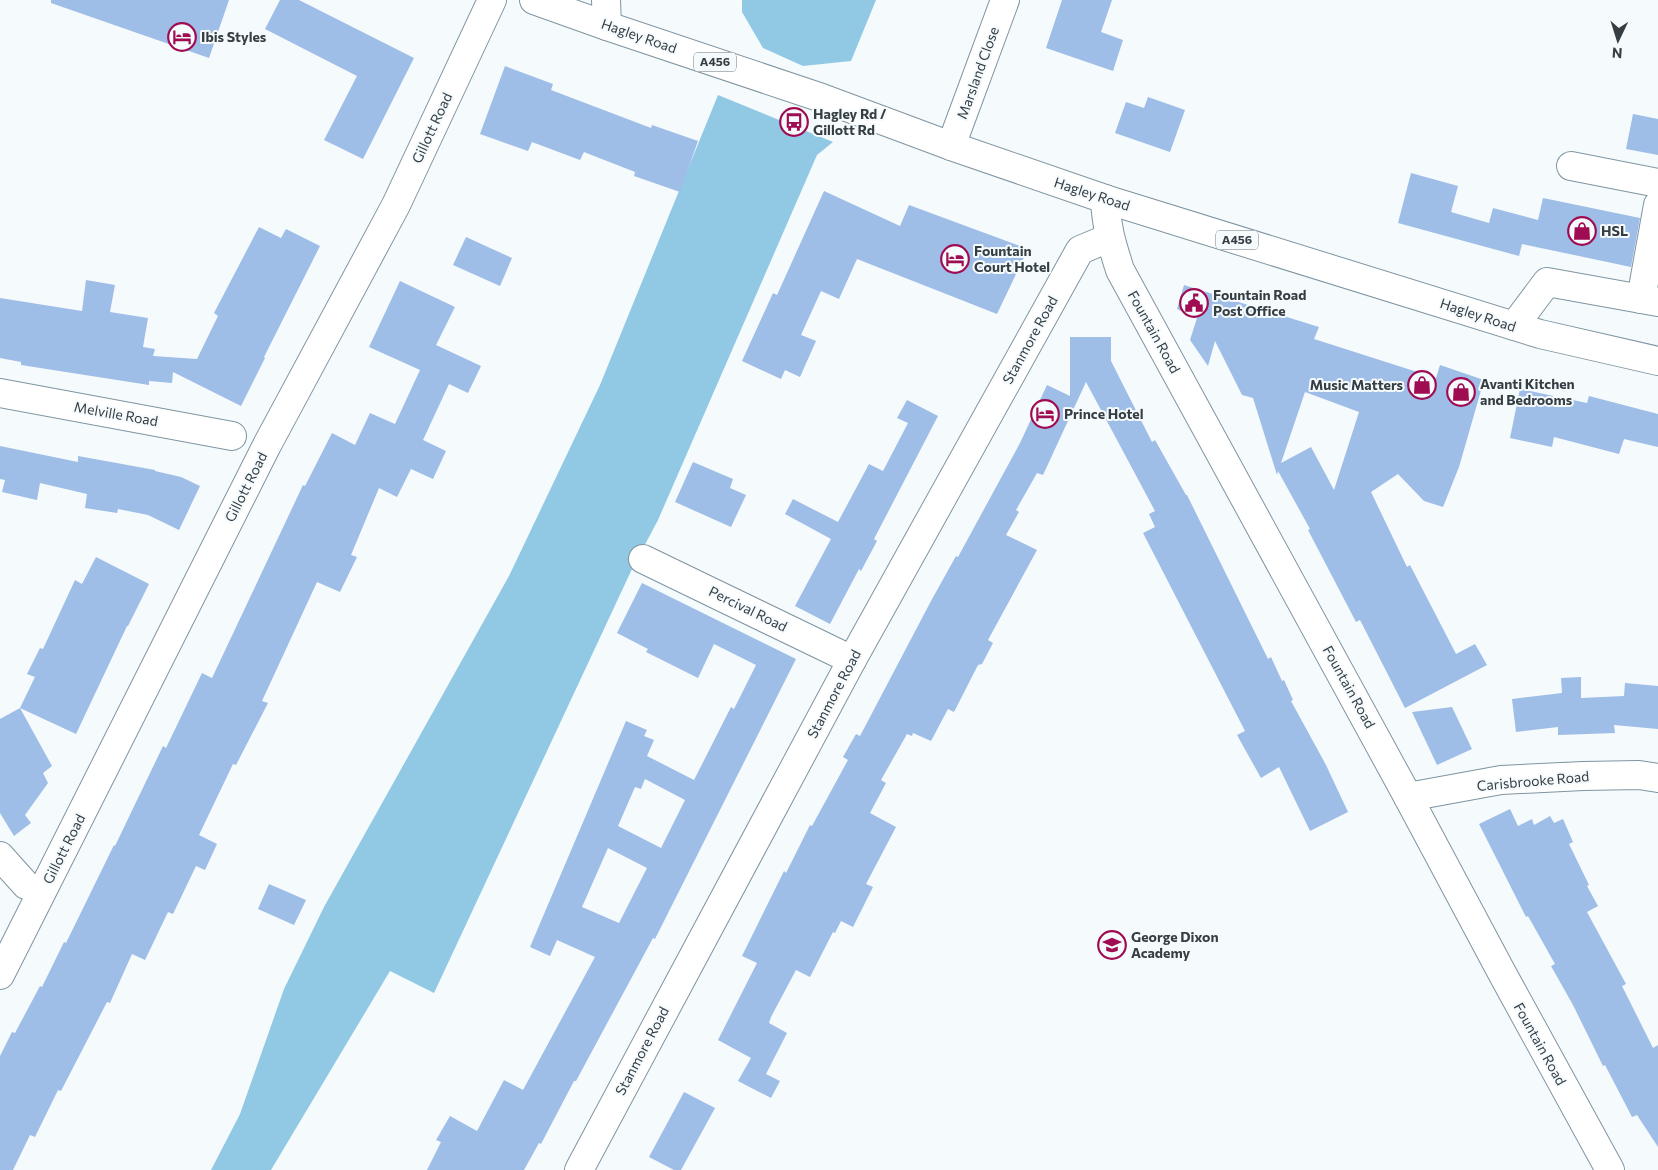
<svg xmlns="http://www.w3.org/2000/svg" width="1658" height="1170" viewBox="0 0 1658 1170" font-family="Commissioner,sans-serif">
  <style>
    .forest { fill: #91c8e4 }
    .building { fill: #9ebde7; fill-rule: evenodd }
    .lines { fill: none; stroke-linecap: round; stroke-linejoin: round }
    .minor-casing { stroke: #7e95a1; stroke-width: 30 }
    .highway-casing { stroke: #7e95a1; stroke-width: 30 }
    .minor { stroke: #fff; stroke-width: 28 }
    .highway { stroke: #fff; stroke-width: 28 }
    .labels { text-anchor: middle; stroke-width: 4; stroke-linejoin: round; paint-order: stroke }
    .shield { fill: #f5fafd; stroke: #6e767b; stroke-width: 1 }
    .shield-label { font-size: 12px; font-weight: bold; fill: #343e43 }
    .street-label { font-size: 14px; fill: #343e43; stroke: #f5fafd }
    .poi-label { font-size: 14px; font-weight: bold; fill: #343e43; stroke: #f5fafd; text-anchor: start }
  </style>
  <rect width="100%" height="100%" fill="#f5fafd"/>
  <!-- forest -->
  <g class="forest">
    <polygon points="742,0 876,0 851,61 803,66 763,48 742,12"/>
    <polygon points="718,95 833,142 817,155 658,520 632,569 434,993 390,971 271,1170 211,1170 240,1114 284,989 324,907 509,576 600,385"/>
  </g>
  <!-- building -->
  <g class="building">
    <polygon points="51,0 229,0 209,58 51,3"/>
    <polygon points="280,0 299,0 414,58 363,159 324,140 357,76 265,29"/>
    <polygon points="1062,0 1112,0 1101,32 1123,40 1113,71 1046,48"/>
    <polygon points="505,66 553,84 551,90 651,128 652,125 698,141 680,192 634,176 635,172 584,152 580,160 532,142 528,151 480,134"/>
    <polygon points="1148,97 1185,110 1170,152 1115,133 1126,102 1144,108"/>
    <polygon points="1633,114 1658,119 1658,155 1626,149"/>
    <polygon points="1411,173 1458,186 1451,212 1489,223 1493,208 1538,220 1543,198 1640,218 1631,267 1522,244 1519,256 1398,223"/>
    <polygon points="824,191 900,226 909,205 1028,249 997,314 857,259 839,299 821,291 801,335 816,341 800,377 785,370 781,379 742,361 773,293 777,295"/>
    <polygon points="259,227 281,238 286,229 320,246 264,357 265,358 241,406 173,372 172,383 149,381 149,385 21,365 21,362 0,358 0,298 82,311 86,280 115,285 110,312 148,318 143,347 155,349 153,356 197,359 218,316 214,313"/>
    <polygon points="466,237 512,258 500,286 453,265"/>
    <polygon points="400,281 455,307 436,345 481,366 468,393 449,384 423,440 446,451 433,479 411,469 397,497 379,488 351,555 357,557 340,592 317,582 262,701 268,703 236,765 233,764 199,835 217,844 205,870 196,866 173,914 168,912 145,960 132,954 110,1003 107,1002 61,1091 58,1090 35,1137 30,1135 13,1170 0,1170 0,1056 12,1032 15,1033 40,986 42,987 64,942 66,943 114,845 115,846 163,746 166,748 202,673 212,678 303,485 305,486 332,433 355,445 370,413 395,424 420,370 369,347"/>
    <path d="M1184,285L1319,327L1314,339L1436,378L1440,365L1484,380L1459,467L1443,507L1424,501L1398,474L1371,492L1407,567L1410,565L1456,654L1475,644L1487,665L1405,708L1360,620L1356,622L1308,530L1310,529L1278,471L1277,475L1253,398L1242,395L1215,341L1208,366L1190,340L1197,318L1177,309ZM1305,392L1359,412L1334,490L1311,447L1281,463Z"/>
    <polygon points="1070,337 1111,337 1111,361 1152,442 1155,440 1186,495 1187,495 1268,659 1271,657 1282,681 1284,680 1293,700 1291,701 1326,765 1348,812 1310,831 1279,767 1261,778 1237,735 1245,731 1143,533 1155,527 1149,514 1155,511 1086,382 1043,475 1037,473 1016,510 1019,512 1006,535 1037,550 988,640 993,643 982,664 978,665 954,712 948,709 931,741 913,733 912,736 907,734 881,780 886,783 870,813 896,827 866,884 873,887 853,927 841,921 835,933 833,932 810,977 796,970 771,1017 769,1023 787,1033 766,1074 780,1081 771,1098 738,1081 751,1058 718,1040 757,963 742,956 784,871 786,873 810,825 812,826 848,760 843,757 856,734 860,736 931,601 956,556 958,557 1020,443 1047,385 1070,396"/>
    <polygon points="1520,389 1587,403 1589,396 1658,414 1658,447 1624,439 1619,454 1554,437 1552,447 1510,438"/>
    <polygon points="907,400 938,416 874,539 877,541 861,571 859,569 830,624 795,606 831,539 785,514 793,499 838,522 869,464 883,471 908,423 897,418"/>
    <polygon points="0,446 78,462 78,456 155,470 155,471 181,477 200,486 179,530 148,515 118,509 117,513 85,508 87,494 40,483 37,500 2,492 5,480 0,479"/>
    <polygon points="693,462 733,479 730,488 746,495 731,527 675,502"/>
    <polygon points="96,557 149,584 128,626 127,626 76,734 20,708 52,766 43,773 48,783 25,815 31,823 14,836 0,813 0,719 20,708 35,677 27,674 40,648 43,649 75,580 82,584"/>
    <path d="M642,583L796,659L655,939L653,938L576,1081H574L541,1144L539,1143L524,1170H427L441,1142L436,1140L450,1116L477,1131L504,1080L523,1090L595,957L557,940L550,956L530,947L626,721L647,730L644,736L654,740L647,756L694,780L731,707L734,709L756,665L714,644L698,678L646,652L648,649L617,633ZM645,779L685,800L661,848L618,826L635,787L641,789ZM608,848L647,868L619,923L582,907Z"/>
    <polygon points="1581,677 1581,698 1624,696 1625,683 1658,686 1658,729 1614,725 1615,733 1558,735 1558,727 1516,732 1512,699 1562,693 1561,678"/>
    <polygon points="1452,707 1472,749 1437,765 1412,712"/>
    <polygon points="1510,809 1518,826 1532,819 1534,825 1550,816 1554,823 1563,819 1573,842 1569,844 1589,885 1587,886 1598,906 1587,912 1626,984 1622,986 1653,1048 1658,1045 1658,1147 1637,1115 1632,1117 1605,1065 1603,1066 1573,1005 1551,966 1555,964 1528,916 1526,917 1479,824"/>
    <polygon points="269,884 306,900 294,925 258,909"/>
    <polygon points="684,1092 715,1108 681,1170 674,1170 649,1157"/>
  </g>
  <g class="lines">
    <defs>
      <g id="minor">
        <polyline points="606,0 607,26"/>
        <polyline points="951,146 1005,0"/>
        <polyline points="1571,166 1658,183"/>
        <path d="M1105,199C1106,226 1112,245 1120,270L1408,797L1502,973L1610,1170"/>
        <polyline points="1641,299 1658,205"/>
        <polyline points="1514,326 1547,282 1658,302"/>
        <polyline points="0,393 232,436"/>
        <polyline points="643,559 852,660"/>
        <polyline points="1408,797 1501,780 1583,776 1639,775 1658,778"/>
        <polyline points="0,856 26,885"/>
        <polyline points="0,975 267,445 396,205 492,0"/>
        <polyline points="579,1170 852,660 1080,250 1109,238"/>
      </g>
      <polyline id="highway" points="534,0 607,26 822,98 951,146 1105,199 1540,334 1658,361"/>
    </defs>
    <!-- minor casing -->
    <use href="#minor" class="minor-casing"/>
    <!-- highway casing -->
    <use href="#highway" class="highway-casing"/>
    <!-- minor -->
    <use href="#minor" class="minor"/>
    <!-- highway -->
    <use href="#highway" class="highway"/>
  </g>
  <!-- icons -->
  <defs>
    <symbol id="hotel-ring" viewBox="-11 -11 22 22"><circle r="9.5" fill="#f5fafd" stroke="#a00c52" stroke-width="1.5"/><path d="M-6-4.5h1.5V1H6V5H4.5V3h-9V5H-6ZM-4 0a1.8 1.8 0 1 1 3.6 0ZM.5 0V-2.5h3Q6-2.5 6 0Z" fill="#a00c52"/></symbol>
    <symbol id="bus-ring" viewBox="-11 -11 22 22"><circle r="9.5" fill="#f5fafd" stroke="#a00c52" stroke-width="1.5"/><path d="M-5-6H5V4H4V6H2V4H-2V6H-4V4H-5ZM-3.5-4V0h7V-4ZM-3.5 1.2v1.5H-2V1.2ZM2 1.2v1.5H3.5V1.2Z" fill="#a00c52"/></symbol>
    <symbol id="shop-ring" viewBox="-11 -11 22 22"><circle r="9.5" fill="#f5fafd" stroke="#a00c52" stroke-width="1.5"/><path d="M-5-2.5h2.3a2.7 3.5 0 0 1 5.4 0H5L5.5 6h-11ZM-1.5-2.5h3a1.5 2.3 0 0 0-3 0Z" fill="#a00c52"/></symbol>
    <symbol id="civic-ring" viewBox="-11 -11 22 22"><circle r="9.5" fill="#f5fafd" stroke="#a00c52" stroke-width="1.5"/><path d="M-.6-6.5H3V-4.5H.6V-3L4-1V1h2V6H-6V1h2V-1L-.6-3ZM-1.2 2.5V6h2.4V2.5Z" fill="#a00c52"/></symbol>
    <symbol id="school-ring" viewBox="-11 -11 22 22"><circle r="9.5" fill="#f5fafd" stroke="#a00c52" stroke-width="1.5"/><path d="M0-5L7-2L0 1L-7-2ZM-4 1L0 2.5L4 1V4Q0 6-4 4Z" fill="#a00c52"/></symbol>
  </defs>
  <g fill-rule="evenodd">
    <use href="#hotel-ring" x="166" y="21" width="32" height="32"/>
    <use href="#bus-ring" x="778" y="106" width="32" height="32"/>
    <use href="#shop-ring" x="1566" y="215" width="32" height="32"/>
    <use href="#hotel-ring" x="939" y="243" width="32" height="32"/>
    <use href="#civic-ring" x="1178" y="287" width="32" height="32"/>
    <use href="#shop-ring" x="1406" y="369" width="32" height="32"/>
    <use href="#shop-ring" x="1445" y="376" width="32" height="32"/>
    <use href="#hotel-ring" x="1029" y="398" width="32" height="32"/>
    <use href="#school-ring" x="1096" y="929" width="32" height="32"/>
  </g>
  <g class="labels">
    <!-- shield labels -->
    <g class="shield">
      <rect x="694" y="52.5" width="42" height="19" rx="4"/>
      <rect x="1216" y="230.5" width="42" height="19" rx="4"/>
    </g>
    <g class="shield-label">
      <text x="715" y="66">A456</text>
      <text x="1237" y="244">A456</text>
    </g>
    <!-- street labels -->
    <g class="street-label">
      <text transform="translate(639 36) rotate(19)" y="5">Hagley Road</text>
      <text transform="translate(978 73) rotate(-70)" y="5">Marsland Close</text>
      <text transform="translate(432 128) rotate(-65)" y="5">Gillott Road</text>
      <text transform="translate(1092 194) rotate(18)" y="5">Hagley Road</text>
      <text transform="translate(1478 315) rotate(18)" y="5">Hagley Road</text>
      <text transform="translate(1154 332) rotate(61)" y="5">Fountain Road</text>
      <text transform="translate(1030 340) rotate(-61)" y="5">Stanmore Road</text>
      <text transform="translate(116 414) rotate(10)" y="5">Melville Road</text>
      <text transform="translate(246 487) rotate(-63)" y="5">Gillott Road</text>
      <text transform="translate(748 609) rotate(26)" y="5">Percival Road</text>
      <text transform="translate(1349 687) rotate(61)" y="5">Fountain Road</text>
      <text transform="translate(834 694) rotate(-62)" y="5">Stanmore Road</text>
      <text transform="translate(1533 781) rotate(-5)" y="5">Carisbrooke Road</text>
      <text transform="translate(64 849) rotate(-63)" y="5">Gillott Road</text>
      <text transform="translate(1540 1044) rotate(61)" y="5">Fountain Road</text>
      <text transform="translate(642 1051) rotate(-62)" y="5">Stanmore Road</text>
    </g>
    <!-- poi labels -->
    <g class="poi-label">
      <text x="201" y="42">Ibis Styles</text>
      <text x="813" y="119">Hagley Rd /<tspan x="813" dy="16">Gillott Rd</tspan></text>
      <text x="1601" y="236">HSL</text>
      <text x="974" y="256">Fountain<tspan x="974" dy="16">Court Hotel</tspan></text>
      <text x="1213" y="300">Fountain Road<tspan x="1213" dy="16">Post Office</tspan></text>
      <text x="1480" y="389">Avanti Kitchen<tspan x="1480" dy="16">and Bedrooms</tspan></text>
      <text x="1403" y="390" text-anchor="end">Music Matters</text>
      <text x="1064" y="419">Prince Hotel</text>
      <text x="1131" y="942">George Dixon<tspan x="1131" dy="16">Academy</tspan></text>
    </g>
  </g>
  <!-- north arrow -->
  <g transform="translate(1618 40) rotate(184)" stroke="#f5fafd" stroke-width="4" paint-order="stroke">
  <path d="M0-4L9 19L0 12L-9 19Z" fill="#343e43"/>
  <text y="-8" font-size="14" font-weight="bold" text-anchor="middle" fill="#343e43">N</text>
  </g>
</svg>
